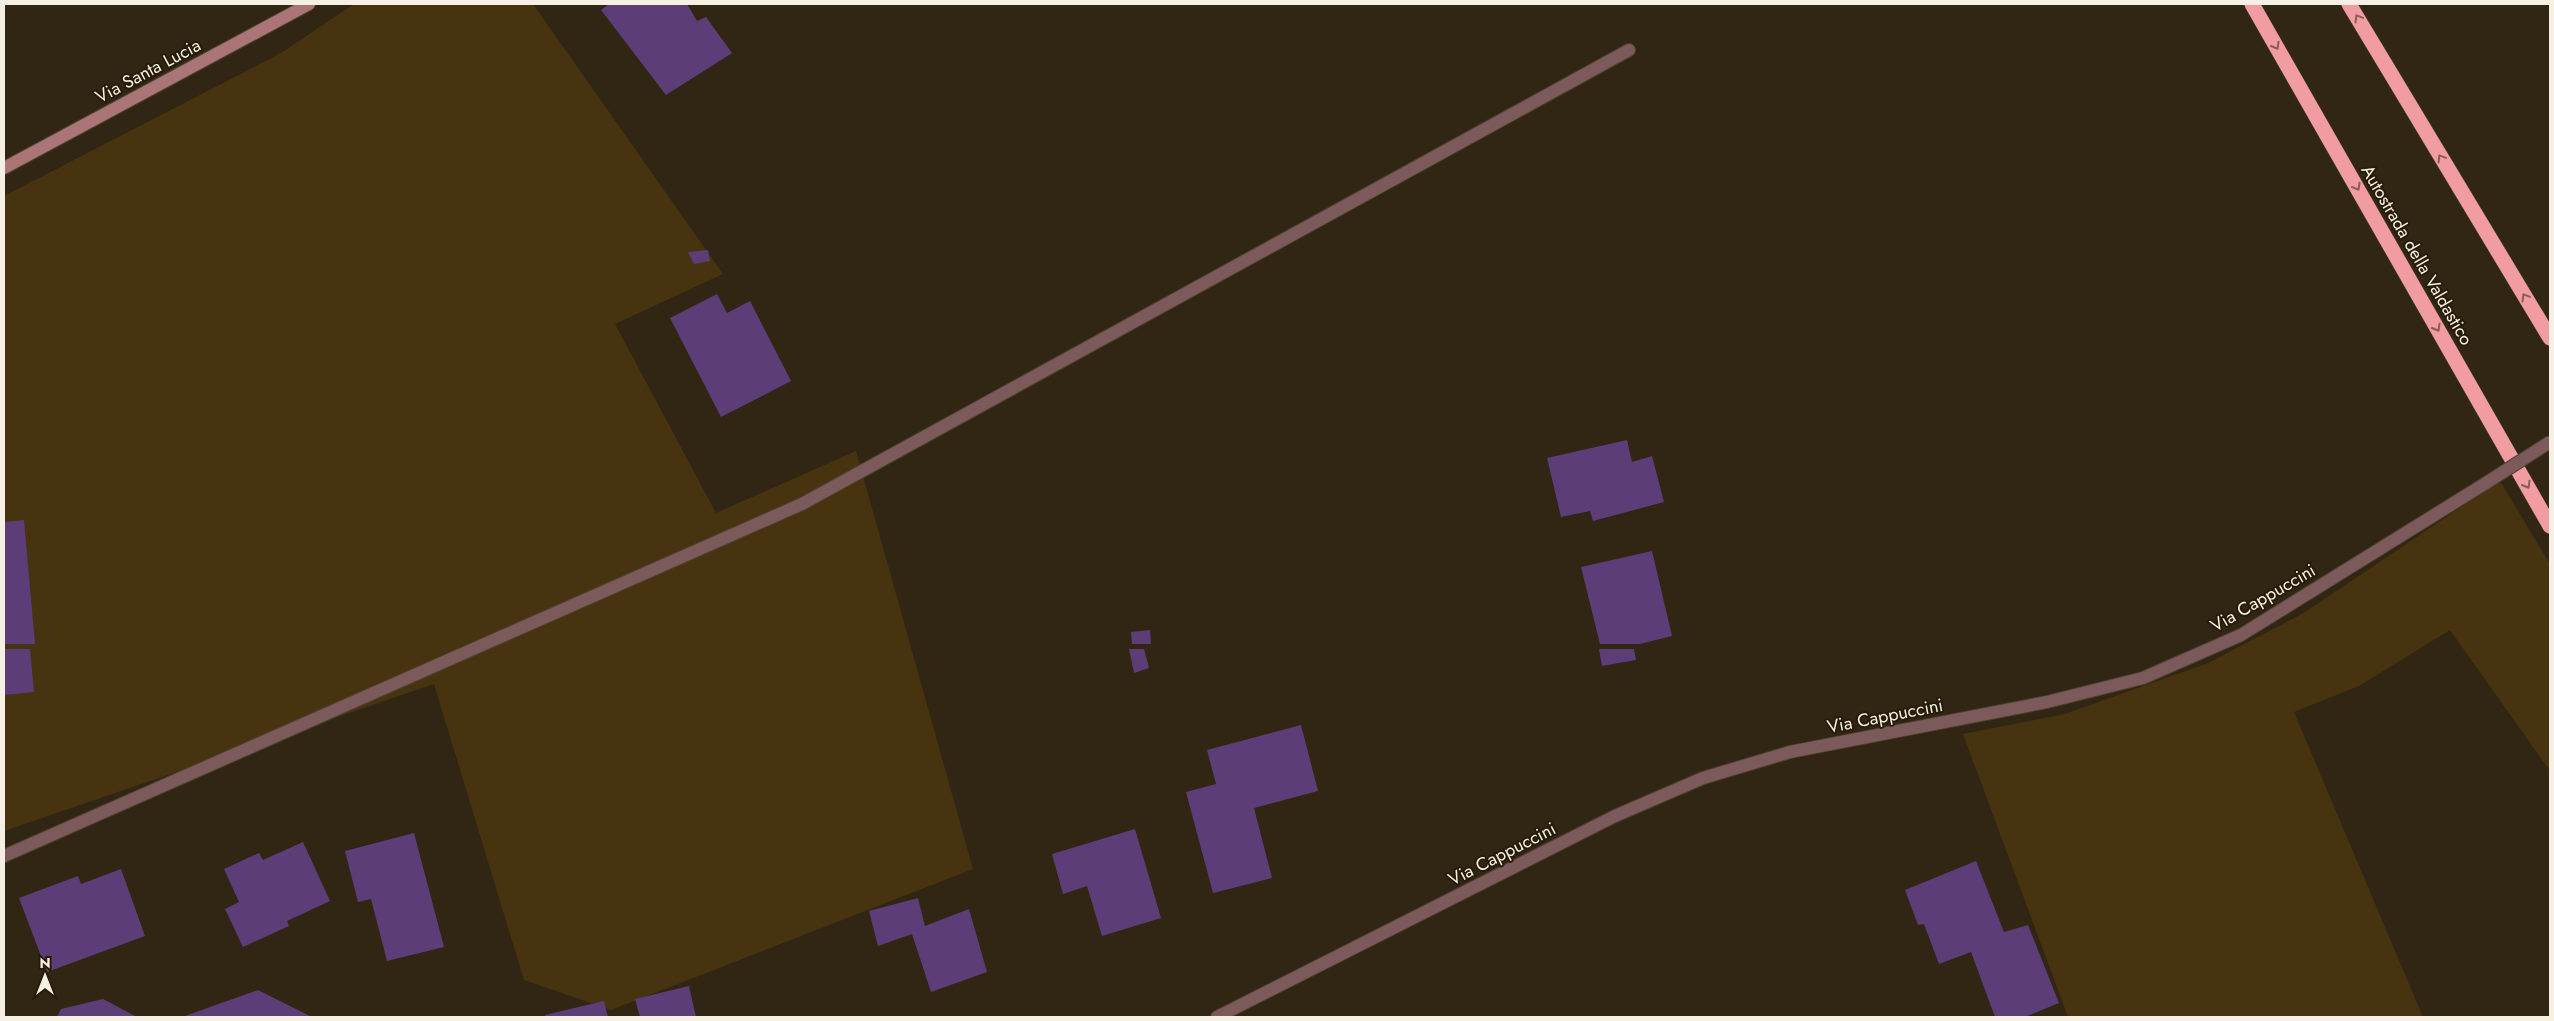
<svg xmlns="http://www.w3.org/2000/svg" width="2554" height="1021" viewBox="0 0 2554 1021" font-family="Jost,sans-serif">
  <style>
    .green { fill: #47330f }
    .building { fill: #5c3d78 }
    .lines { fill: none; stroke-linecap: round; stroke-linejoin: round }
    .lane-casing { stroke: #4d4230; stroke-width: 14 }
    .street-casing { stroke: #4d4230; stroke-width: 14 }
    .secondary-casing { stroke: #4d4230; stroke-width: 14 }
    .highway-casing { stroke: #4d4230; stroke-width: 16 }
    .lane { stroke: #7c5a5b; stroke-width: 12 }
    .street { stroke: #7c5a5b; stroke-width: 12 }
    .secondary { stroke: #ab7578; stroke-width: 12 }
    .highway { stroke: #f09ca1; stroke-width: 15 }
    .street-bridge-casing { stroke: #4d4230; stroke-width: 14; stroke-linecap: butt }
    .street-bridge { stroke: #7c5a5b; stroke-width: 12 }
    .oneway { stroke: #8c5c56 }
    .labels { text-anchor: middle; stroke-width: 4; stroke-linejoin: round; paint-order: stroke }
    .street-label { font-size: 18px; fill: #f6efe3; stroke: #271c0a }
  </style>
  <rect width="100%" height="100%" fill="#312613"/>
  <!-- green -->
  <g class="green">
    <polygon points="354,4 533,4 723,274 615,324 716,513 856,451 973,869 611,1010 524,980 434,684 4,831 4,196 281,53"/>
    <polygon points="2500,481 2550,564 2550,771 2450,630 2359,686 2294,712 2423,1017 2068,1017 1963,734 2065,714 2208,663 2302,614"/>
  </g>
  <!-- building -->
  <g class="building">
    <polygon points="609,4 687,4 697,21 706,17 732,53 666,95 601,10"/>
    <polygon points="708,250 710,261 694,264 688,252"/>
    <polygon points="717,294 727,313 750,301 791,381 721,417 670,318"/>
    <polygon points="1627,440 1632,462 1652,456 1664,502 1593,521 1590,511 1561,517 1547,458"/>
    <polygon points="24,520 35,644 4,644 4,522"/>
    <polygon points="1652,551 1672,636 1640,644 1600,644 1581,567"/>
    <polygon points="1150,630 1151,644 1132,644 1131,632"/>
    <polygon points="4,649 30,649 34,692 4,695"/>
    <polygon points="1129,649 1144,649 1149,668 1134,673"/>
    <polygon points="1599,649 1634,649 1636,660 1602,666"/>
    <polygon points="1301,725 1318,791 1254,808 1272,878 1213,893 1186,792 1216,784 1207,750"/>
    <polygon points="1135,829 1161,918 1102,936 1087,886 1063,894 1052,854"/>
    <polygon points="414,833 444,947 387,961 371,899 358,902 345,851"/>
    <polygon points="303,842 330,901 287,921 289,926 243,947 225,909 239,902 224,869 259,853 263,860"/>
    <polygon points="1976,861 2004,932 2028,925 2059,1003 2025,1017 1995,1017 1971,952 1939,964 1924,924 1918,925 1905,890"/>
    <polygon points="121,869 145,936 47,972 19,898 78,876 81,884"/>
    <polygon points="918,898 925,926 969,909 987,972 931,992 912,934 878,946 869,911"/>
    <polygon points="689,986 696,1017 640,1017 635,999"/>
    <polygon points="258,990 312,1017 182,1017"/>
    <polygon points="103,999 137,1017 57,1017 61,1009"/>
    <polygon points="604,1001 608,1017 545,1017 545,1015"/>
  </g>
  <g class="lines">
    <defs>
      <polyline id="lane" points="4,856 802,504 1629,50"/>
      <polyline id="street" points="1217,1017 1615,816 1703,778 1790,752 2047,702 2143,678 2241,635 2486,483"/>
      <polyline id="secondary" points="4,168 309,4"/>
      <g id="highway">
        <polyline points="2252,4 2550,526"/>
        <polyline points="2349,4 2550,338"/>
      </g>
    </defs>
    <!-- lane casing -->
    <use href="#lane" class="lane-casing"/>
    <!-- street casing -->
    <use href="#street" class="street-casing"/>
    <!-- secondary casing -->
    <use href="#secondary" class="secondary-casing"/>
    <!-- highway casing -->
    <use href="#highway" class="highway-casing"/>
    <!-- lane -->
    <use href="#lane" class="lane"/>
    <!-- street -->
    <use href="#street" class="street"/>
    <!-- secondary -->
    <use href="#secondary" class="secondary"/>
    <!-- highway -->
    <use href="#highway" class="highway"/>
    <defs>
      <polyline id="street-bridge" points="2486,483 2550,442"/>
    </defs>
    <!-- street-bridge casing -->
    <use href="#street-bridge" class="street-bridge-casing"/>
    <!-- street-bridge -->
    <use href="#street-bridge" class="street-bridge"/>
  </g>
  <!-- one-way arrows -->
  <defs><path id="oneway-chevron" d="M-2-3.5L2.5 0L-2 3.5" fill="none" stroke-width="1.6" stroke-linecap="round" stroke-linejoin="round" transform="scale(1.25)"/></defs>
  <g class="oneway">
    <use href="#oneway-chevron" transform="translate(2358 18) rotate(-121)"/>
    <use href="#oneway-chevron" transform="translate(2276 46) rotate(60)"/>
    <use href="#oneway-chevron" transform="translate(2441 158) rotate(-121)"/>
    <use href="#oneway-chevron" transform="translate(2357 187) rotate(60)"/>
    <use href="#oneway-chevron" transform="translate(2525 297) rotate(-121)"/>
    <use href="#oneway-chevron" transform="translate(2437 328) rotate(60)"/>
    <use href="#oneway-chevron" transform="translate(2527 485) rotate(60)"/>
  </g>
  <g class="labels">
    <!-- street labels -->
    <g class="street-label">
      <text transform="translate(148 71) rotate(-28)" y="6">Via Santa Lucia</text>
      <text transform="translate(2417 255) rotate(60)" y="6">Autostrada della Valdastico</text>
      <text transform="translate(2263 598) rotate(-30)" y="6">Via Cappuccini</text>
      <text transform="translate(1885 716) rotate(-11)" y="6">Via Cappuccini</text>
      <text transform="translate(1502 854) rotate(-27)" y="6">Via Cappuccini</text>
    </g>
  </g>
  <!-- border -->
  <rect width="2554" height="1021" fill="none" stroke="#f6efe3" stroke-width="10"/>
  <!-- north arrow -->
  <g transform="translate(45 976)" stroke="#271c0a" stroke-width="4" paint-order="stroke">
  <path d="M0-4L9 19L0 12L-9 19Z" fill="#f6efe3"/>
  <text y="-8" font-size="14" font-weight="bold" text-anchor="middle" fill="#f6efe3">N</text>
  </g>
</svg>
